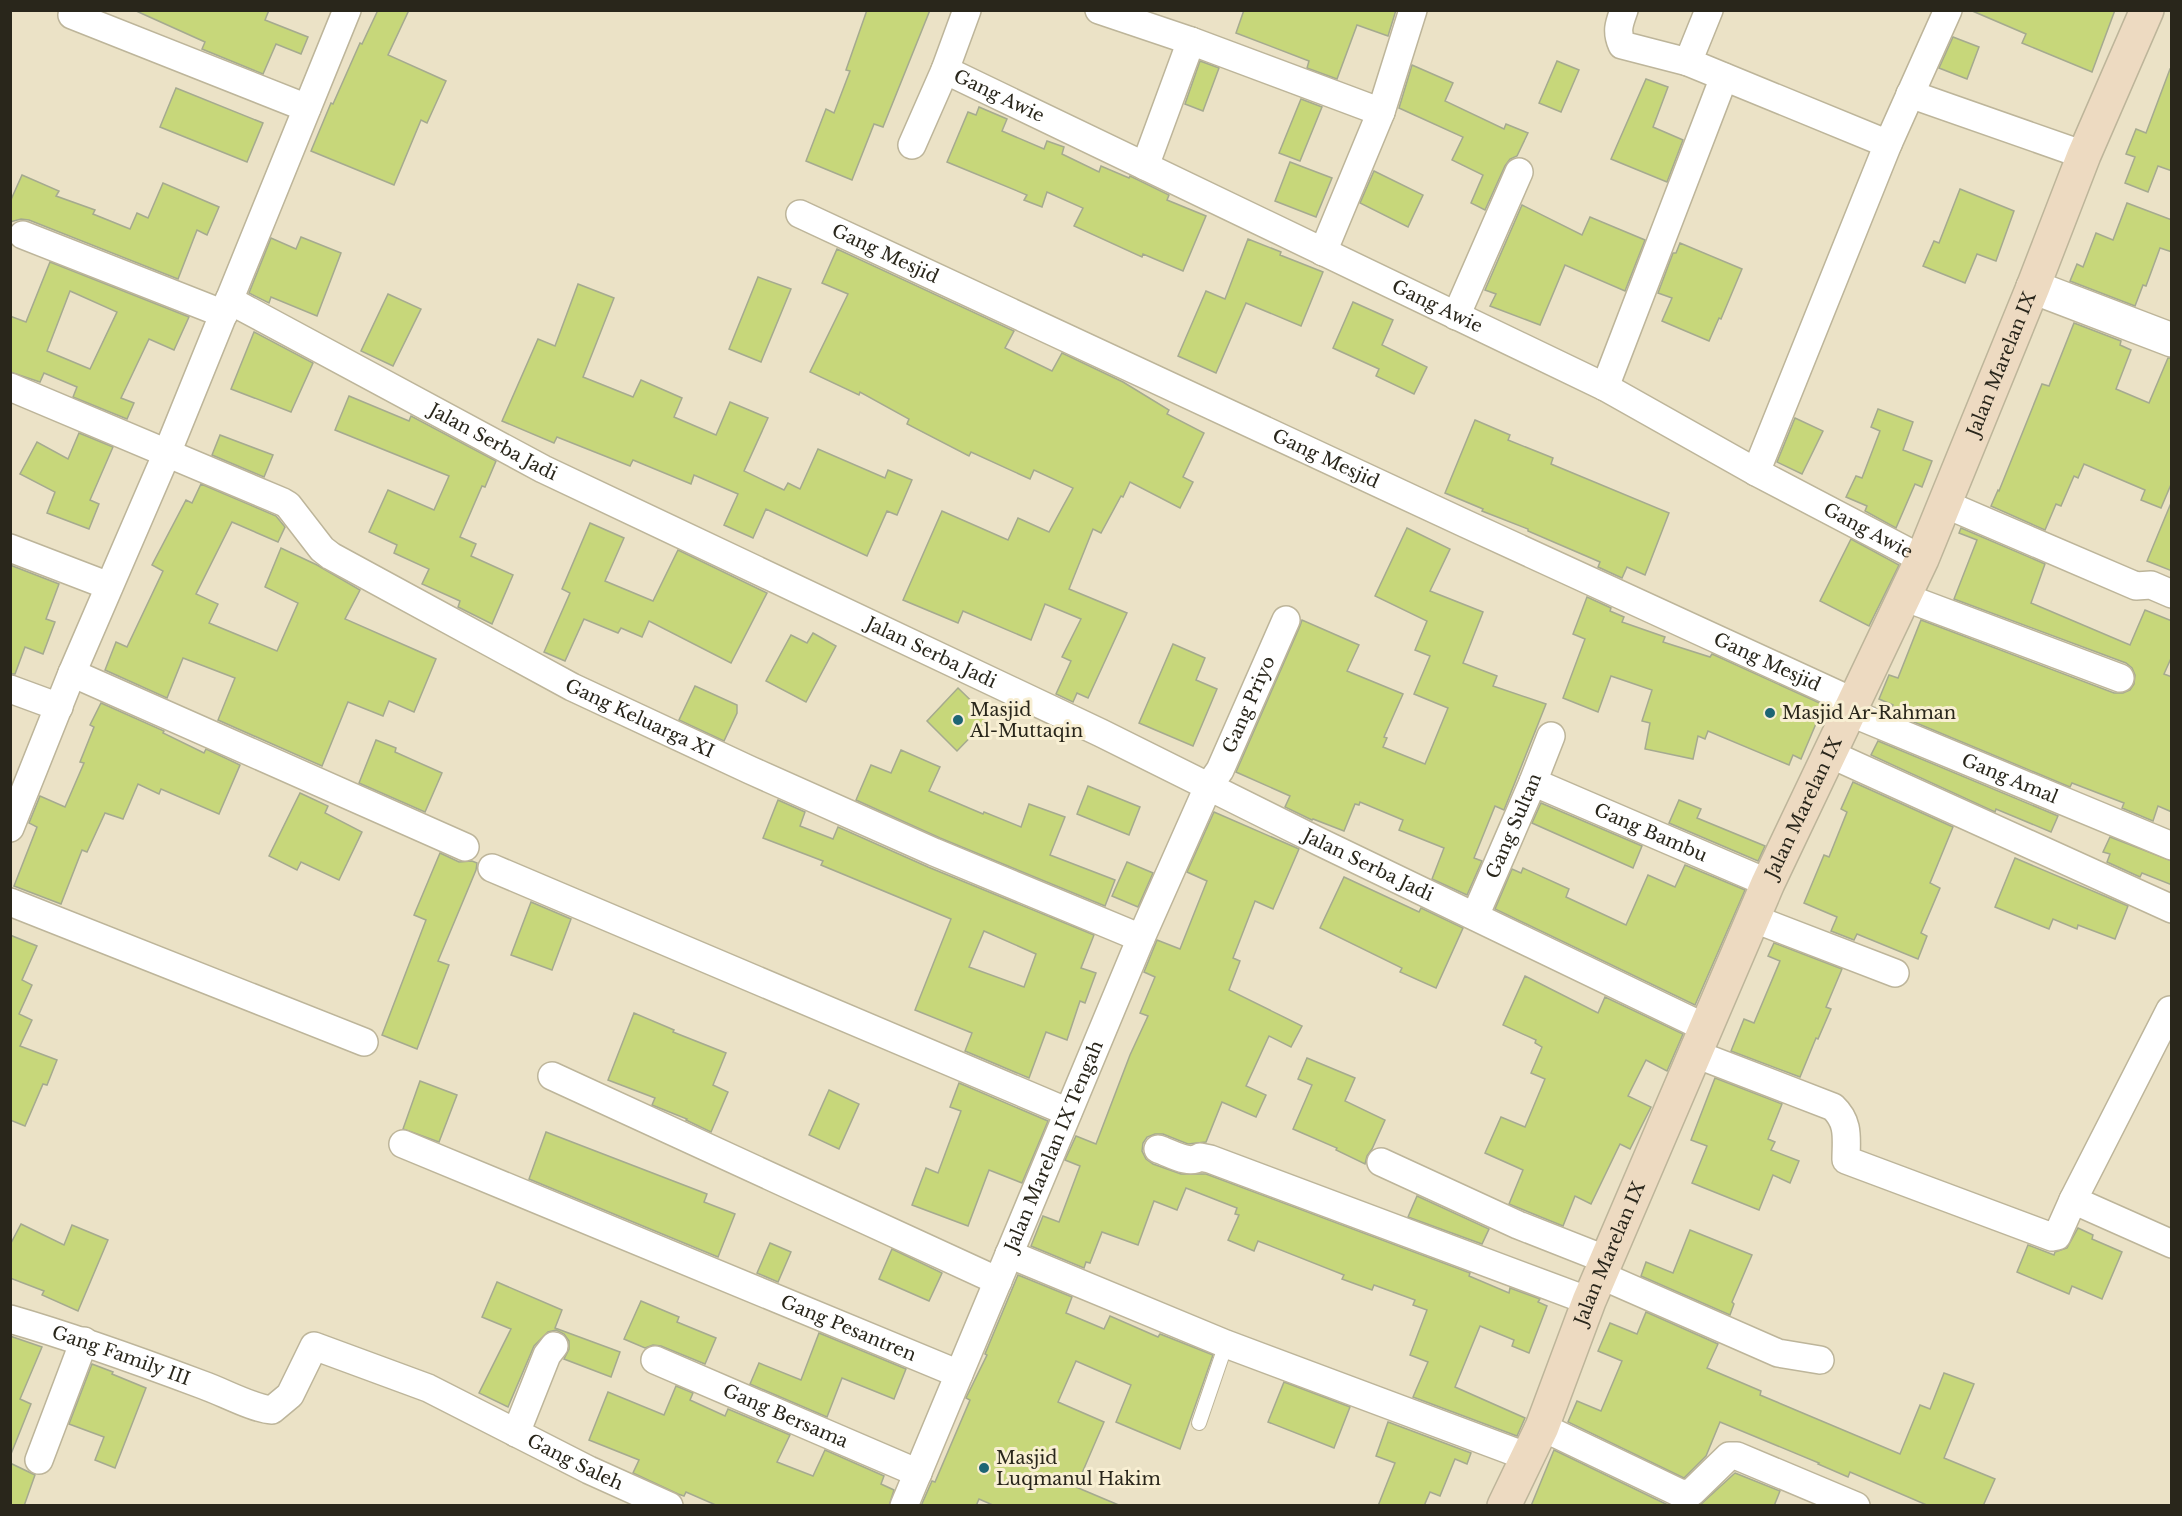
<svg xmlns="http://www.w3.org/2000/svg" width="2182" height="1516" viewBox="0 0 2182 1516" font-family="'Libre Baskerville',serif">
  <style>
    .building { fill: #c7d77a; stroke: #a5aa8f; stroke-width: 1.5; fill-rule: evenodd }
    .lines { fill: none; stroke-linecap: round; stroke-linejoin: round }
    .service-casing { stroke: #bdb59a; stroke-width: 16 }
    .minor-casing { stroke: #bdb59a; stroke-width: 30 }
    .tertiary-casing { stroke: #bdb59a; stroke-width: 36 }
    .secondary-casing { stroke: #bdb59a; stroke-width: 36 }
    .service { stroke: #fff; stroke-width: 14 }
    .minor { stroke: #fff; stroke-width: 27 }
    .tertiary { stroke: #fff; stroke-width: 33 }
    .secondary { stroke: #eddac1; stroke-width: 33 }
    .poi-dot { fill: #1d6574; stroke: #f8efd3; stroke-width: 2 }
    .labels { text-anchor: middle; stroke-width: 6; stroke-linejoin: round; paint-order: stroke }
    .street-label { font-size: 18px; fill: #29261b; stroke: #f8efd3 }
    .poi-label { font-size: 18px; fill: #29261b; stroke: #f8efd3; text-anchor: start }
  </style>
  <rect width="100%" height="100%" fill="#ebe2c6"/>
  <!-- building -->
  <g class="building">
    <polygon points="134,10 269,10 265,20 308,37 301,54 276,44 263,74 202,49 205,42"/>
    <polygon points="378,10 409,10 388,55 446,81 427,123 421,120 394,185 311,151 331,103 333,104 360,43 362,44"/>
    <polygon points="867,10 930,10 883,127 874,124 852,180 806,161 826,109 834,113 850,71 846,70"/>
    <polygon points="1244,10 1396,10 1388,36 1357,25 1337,79 1307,68 1309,61 1236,33"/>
    <polygon points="1970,10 2115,10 2092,72 2022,43 2026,34"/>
    <polygon points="1953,37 1979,47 1967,79 1939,68"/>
    <polygon points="1200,61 1219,68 1203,111 1185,104"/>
    <polygon points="1557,61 1579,70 1561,112 1539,103"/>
    <polygon points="1412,65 1453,83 1445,101 1504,129 1506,124 1528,133 1517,156 1510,159 1505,166 1485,210 1471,203 1483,175 1452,160 1463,137 1399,108"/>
    <polygon points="2170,69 2172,70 2172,171 2158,166 2148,192 2125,183 2135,157 2126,154 2136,129 2146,133"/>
    <polygon points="1646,79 1668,87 1653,127 1683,140 1667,182 1611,159"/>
    <polygon points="176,88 263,123 247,162 160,127"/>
    <polygon points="1301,99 1322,107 1300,161 1279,153"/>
    <polygon points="979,107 1007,119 1002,131 1044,149 1047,141 1064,147 1062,154 1099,172 1101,166 1129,178 1130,176 1169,195 1167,200 1206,216 1183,271 1143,254 1142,257 1074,226 1083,208 1047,192 1042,207 1024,200 1027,195 947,162 968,112 976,115"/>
    <polygon points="1290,162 1332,178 1316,217 1275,201"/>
    <polygon points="1374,171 1423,195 1408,227 1360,203"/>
    <polygon points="22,175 59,191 56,196 95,210 93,214 130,229 137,213 148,218 163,183 219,207 207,235 197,230 178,279 29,220 21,219 10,222 10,202"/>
    <polygon points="1960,189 2014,211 1996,261 1977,254 1965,283 1923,266 1934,241 1939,243"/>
    <polygon points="2127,203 2172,220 2172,252 2160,248 2146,286 2143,285 2135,306 2070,281 2077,264 2083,267 2096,233 2113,240"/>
    <polygon points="1522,205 1582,235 1590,217 1645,240 1625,291 1565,265 1540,325 1490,306 1496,294 1485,290"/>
    <polygon points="301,237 341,253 317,316 271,297 269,303 249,293 271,238 296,249"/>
    <polygon points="1248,239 1281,252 1280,255 1323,272 1301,326 1246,303 1216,373 1178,356 1206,291 1225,299"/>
    <polygon points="1680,243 1742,269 1721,319 1719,318 1709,341 1662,321 1672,298 1658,293 1673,253 1676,253"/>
    <polygon points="837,249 1014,331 1005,348 1052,371 1062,353 1123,382 1169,410 1167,414 1204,433 1183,477 1193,482 1180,508 1130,482 1123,497 1121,496 1101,533 1093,529 1069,589 1127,613 1088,698 1077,693 1073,702 1056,694 1071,661 1062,657 1081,619 1045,604 1031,640 963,611 958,623 903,600 942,511 1008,540 1018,518 1049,532 1073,488 1034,470 1030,479 971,452 969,456 907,424 909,419 860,392 859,395 810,372 848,294 822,283"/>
    <path d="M50,262L189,317L174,350L149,339L121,398L134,403L127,419L73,397L77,387L44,373L40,382L10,372V316L26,322ZM70,291L117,312L90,369L47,351Z"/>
    <polygon points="758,277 791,289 761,362 729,349"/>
    <polygon points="578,284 614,298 583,377 633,397 641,380 682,398 674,417 716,435 730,402 768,418 744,471 784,490 788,483 800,489 818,449 885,478 888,470 912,480 897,515 887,511 867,556 766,509 753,538 724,525 738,494 694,475 691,484 633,460 630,466 557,437 554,443 502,421 538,339 555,346"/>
    <polygon points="388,294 421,309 393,366 361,351"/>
    <polygon points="1353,302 1393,320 1382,345 1427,367 1414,394 1376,376 1379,369 1333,348"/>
    <polygon points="2074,323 2121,341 2120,345 2131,350 2116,389 2149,403 2168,358 2172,358 2172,482 2161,508 2141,500 2145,490 2084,464 2078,478 2074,476 2061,506 2056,504 2045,530 1991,506 1998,490 1999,491 2042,384 2049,386"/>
    <polygon points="254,332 313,363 291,412 231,389"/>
    <polygon points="349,396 409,421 411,416 496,461 485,487 482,486 460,537 476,544 471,556 513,575 492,624 458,607 460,601 422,584 429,569 394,553 397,545 369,532 388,490 434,510 449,476 335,430"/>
    <polygon points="1878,409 1913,422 1903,450 1932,461 1922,487 1915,484 1896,528 1865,511 1867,506 1846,497 1856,476 1862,478 1880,431 1871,427"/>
    <polygon points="1795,418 1823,431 1802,474 1777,462"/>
    <polygon points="1475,420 1510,435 1508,440 1553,458 1551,464 1669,513 1645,575 1627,567 1622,578 1598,567 1600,562 1528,531 1528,529 1482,511 1483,509 1445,493"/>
    <polygon points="79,433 113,447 90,500 99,504 89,529 47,513 55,492 20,474 37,442 68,459"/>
    <polygon points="220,435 273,455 264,477 212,455"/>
    <polygon points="201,484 276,516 285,527 278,542 232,522 196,594 218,604 209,623 277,651 298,603 265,587 281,548 317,565 360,590 345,619 436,659 414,712 389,701 383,716 348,702 322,766 218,720 235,678 183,658 167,698 105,670 116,642 127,647 163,571 152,565 186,500 192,503"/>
    <polygon points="2171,503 2172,503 2172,571 2147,561"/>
    <polygon points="590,523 624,538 605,581 653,601 678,550 767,593 731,663 649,621 642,637 621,628 618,633 584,619 565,661 544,652 570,593 562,589"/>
    <polygon points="1407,528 1450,549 1430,591 1483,612 1463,663 1497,676 1493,686 1546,704 1504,810 1495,806 1474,858 1482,861 1467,895 1432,879 1444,848 1399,830 1403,820 1360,802 1359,805 1355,804 1344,831 1313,819 1312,820 1285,807 1290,796 1236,772 1300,626 1302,620 1359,645 1347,671 1403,694 1384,737 1387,738 1383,747 1425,764 1448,708 1414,694 1430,656 1415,650 1427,621 1375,596"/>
    <polygon points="1961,528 2045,564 2031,603 2130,645 2145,610 2172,621 2172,656 2164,674 2172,677 2172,812 2158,806 2153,821 2122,808 2124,803 2072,783 2070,787 1890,712 1893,705 1879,699 1889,675 1898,678 1921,620 2114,693 2123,693 2130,690 2134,684 2135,675 2132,668 2126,663 1954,599 1977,540 1959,533"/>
    <polygon points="1851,539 1899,565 1869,626 1820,601"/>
    <polygon points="10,565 59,584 46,619 55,622 43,654 25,647 15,674 10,674"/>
    <polygon points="1587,597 1611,608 1610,611 1624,617 1622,622 1665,637 1663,642 1710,657 1712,654 1824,705 1801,759 1793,755 1789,765 1708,731 1705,739 1698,736 1693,759 1645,749 1650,723 1642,721 1652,690 1611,676 1598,712 1563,698 1585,639 1573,634"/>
    <polygon points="813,633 836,646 806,702 766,681 791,635 807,643"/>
    <polygon points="1173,644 1205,658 1196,680 1217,689 1193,746 1139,723"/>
    <polygon points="695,686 737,705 737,713 724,741 679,720"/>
    <polygon points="958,688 989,718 957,751 927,721"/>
    <polygon points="101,703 164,731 163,733 204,753 206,749 240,765 219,814 161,789 159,794 138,784 123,819 105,813 87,852 82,850 61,904 14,886 37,827 29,823 40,796 65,807 84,763 80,762 94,727 90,725"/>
    <polygon points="376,740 396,748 395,752 442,773 425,812 359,783"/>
    <polygon points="1878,741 2058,816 2051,832 1996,809 1995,812 1871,755"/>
    <polygon points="901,750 940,767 929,791 983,814 984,812 1021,827 1029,804 1065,817 1050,855 1115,880 1105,906 940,838 856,800 871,765 891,773"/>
    <polygon points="1853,782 1953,827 1930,883 1940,888 1921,933 1927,936 1918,959 1857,934 1854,940 1831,931 1837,917 1804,903 1824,855 1829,857 1847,812 1841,809"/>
    <polygon points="1088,786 1140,807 1129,835 1077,814"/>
    <polygon points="300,793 328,806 325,813 362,832 339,880 301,862 297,870 269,856"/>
    <path d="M778,800L805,812L800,826L833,839L838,827L928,867L1094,935L1081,968L1096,973L1085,1003L1080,1001L1067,1040L1046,1032L1029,1078L965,1051L972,1033L915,1010L951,919L821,865L823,861L763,838ZM984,931L1036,954L1024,987L969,967Z"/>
    <polygon points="1679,800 1701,809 1697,818 1765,846 1758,861 1669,823"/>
    <polygon points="1541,803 1642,846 1633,868 1532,823"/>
    <polygon points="1214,812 1299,849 1273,909 1255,901 1233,958 1240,961 1229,990 1302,1026 1291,1047 1269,1036 1246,1086 1266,1095 1256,1117 1222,1102 1206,1142 1188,1144 1163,1134 1155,1134 1147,1137 1143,1143 1142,1151 1146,1159 1153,1164 1181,1174 1206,1174 1470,1273 1469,1276 1509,1293 1510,1288 1540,1299 1538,1302 1547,1306 1529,1353 1512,1346 1514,1340 1480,1326 1455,1387 1525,1418 1517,1436 1413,1397 1428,1362 1410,1355 1427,1310 1413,1305 1415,1300 1374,1285 1372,1290 1342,1279 1344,1275 1258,1241 1254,1251 1228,1240 1239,1215 1235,1214 1237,1208 1186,1188 1177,1210 1154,1201 1138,1245 1102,1232 1090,1263 1086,1262 1084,1268 1031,1246 1043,1216 1059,1222 1080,1166 1065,1160 1076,1136 1096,1144 1130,1055 1148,1016 1140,1013 1155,977 1144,972 1157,940 1180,949 1207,881 1187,872"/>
    <polygon points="2110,837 2172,861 2172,885 2142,873 2140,877 2107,862 2110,854 2103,852"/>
    <polygon points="440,853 459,862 472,861 477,863 476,870 438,961 449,965 417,1049 382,1035 426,920 414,915"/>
    <polygon points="2015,858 2128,906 2115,939 2078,925 2077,929 2053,919 2049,929 1995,907"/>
    <polygon points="1127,862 1153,873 1138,907 1112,896"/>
    <polygon points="1685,865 1745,890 1695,1005 1495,909 1512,869 1521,873 1523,868 1569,889 1566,897 1626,925 1648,875 1675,887"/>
    <polygon points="1344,877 1419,912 1421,908 1463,928 1436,988 1400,972 1402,968 1320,928"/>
    <polygon points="531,902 571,919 552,970 511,955"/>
    <polygon points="10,935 37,946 22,980 32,985 19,1014 32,1020 20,1046 57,1060 47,1085 43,1084 25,1126 10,1120"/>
    <polygon points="1774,943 1842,969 1826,1007 1831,1009 1818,1039 1816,1038 1800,1077 1731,1051 1744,1019 1754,1023 1780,961 1768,956"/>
    <polygon points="1525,976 1598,1013 1605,997 1683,1034 1667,1071 1646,1060 1628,1096 1651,1107 1630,1149 1620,1144 1591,1204 1575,1196 1563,1226 1509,1204 1523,1170 1485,1153 1501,1117 1525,1127 1545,1079 1531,1073 1542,1047 1535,1043 1536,1040 1503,1025"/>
    <polygon points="634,1013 674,1030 673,1032 726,1053 713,1085 728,1092 711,1132 686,1120 687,1119 652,1105 655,1098 608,1080"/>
    <polygon points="1307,1058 1355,1078 1345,1101 1385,1120 1372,1149 1367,1156 1365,1164 1336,1150 1337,1148 1293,1129 1312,1085 1298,1079"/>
    <polygon points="1715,1078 1782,1104 1768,1139 1775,1142 1771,1150 1799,1161 1790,1183 1773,1175 1759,1210 1692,1183 1707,1146 1691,1140"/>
    <polygon points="420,1081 457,1095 439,1142 403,1129"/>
    <polygon points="959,1083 1048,1121 1022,1183 989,1170 968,1226 912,1205 926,1168 938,1173 961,1111 950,1107"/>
    <polygon points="829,1090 859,1104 839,1149 809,1135"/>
    <polygon points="546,1132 707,1194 704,1202 735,1214 718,1257 529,1179"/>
    <polygon points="1417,1196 1489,1229 1482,1244 1408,1217"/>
    <polygon points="21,1224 64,1245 72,1225 108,1240 78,1311 42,1295 44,1291 10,1278 10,1245"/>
    <polygon points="2078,1228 2093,1235 2092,1239 2122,1252 2102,1299 2072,1286 2069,1294 2017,1272 2028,1245 2054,1255 2055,1252 2067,1248"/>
    <polygon points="1690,1230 1752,1255 1732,1302 1734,1304 1730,1315 1641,1276 1646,1262 1673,1273"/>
    <polygon points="770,1243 791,1252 778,1282 757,1273"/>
    <polygon points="892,1249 942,1273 929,1301 879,1279"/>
    <polygon points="1018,1275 1072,1297 1066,1313 1104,1329 1110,1316 1158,1337 1160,1334 1213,1355 1180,1449 1116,1422 1131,1385 1076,1361 1058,1402 1104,1422 1076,1487 1121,1506 995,1506 979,1499 976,1506 921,1506 932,1481 935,1482 970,1400 966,1398 987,1355 985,1354"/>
    <polygon points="497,1282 562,1310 555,1328 620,1352 611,1377 564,1359 569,1349 569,1341 564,1334 556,1330 548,1332 534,1346 508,1407 479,1393 511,1329 482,1317"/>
    <polygon points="641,1301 679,1317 677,1322 716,1338 705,1364 661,1346 653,1345 645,1348 624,1339"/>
    <polygon points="1646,1312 1718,1344 1707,1368 1761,1391 1760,1395 1900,1454 1920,1405 1930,1409 1944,1373 1974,1384 1944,1458 1995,1479 1983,1506 1929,1506 1850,1472 1848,1477 1818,1464 1819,1463 1720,1422 1706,1456 1684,1478 1568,1422 1577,1401 1601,1411 1622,1361 1598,1351 1610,1323 1637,1334"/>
    <polygon points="819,1333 906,1369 894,1399 842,1378 827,1417 750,1384 759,1363 801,1380"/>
    <polygon points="10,1336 42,1347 20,1399 31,1404 11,1454"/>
    <polygon points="92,1364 113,1372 112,1374 146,1388 115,1468 95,1460 104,1437 69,1424"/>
    <polygon points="1284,1382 1350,1407 1334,1448 1268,1422"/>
    <polygon points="676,1386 693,1393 690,1400 725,1416 728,1409 790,1435 777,1462 813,1476 825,1450 884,1476 881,1484 894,1490 889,1506 718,1506 686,1492 684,1496 678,1494 633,1473 639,1460 589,1440 608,1392 664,1415"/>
    <polygon points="1388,1422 1471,1453 1467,1464 1455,1459 1440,1496 1430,1492 1424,1506 1378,1506 1395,1463 1376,1456"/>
    <polygon points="1554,1450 1670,1506 1531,1506"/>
    <polygon points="10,1463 35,1475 24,1506 10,1506"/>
    <polygon points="1735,1473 1780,1491 1774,1506 1699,1506"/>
  </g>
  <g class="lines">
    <defs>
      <polyline id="service" points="1199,1423 1226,1344"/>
      <g id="minor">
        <polyline points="1099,10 1191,41 1381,112"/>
        <path d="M1624,10C1619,24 1616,31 1622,45L1688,62"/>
        <polyline points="1709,10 1688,62 1888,144"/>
        <polyline points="72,15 307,108"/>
        <path id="s1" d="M945,70L1605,387L1756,472L1922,559"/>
        <polyline points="1910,94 2084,155"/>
        <polyline points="912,145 945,70 967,10"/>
        <polyline points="1145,166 1191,41"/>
        <path id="s2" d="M800,214L1464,523L1854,702"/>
        <polyline points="23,235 224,314"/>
        <polyline points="1323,252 1381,112 1413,10"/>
        <path id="s3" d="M229,300L543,469L1101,733L1320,842L1704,1027"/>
        <polyline points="1456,316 1519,172"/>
        <path id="s4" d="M10,387L283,502L288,505L322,549L331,556L572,687L750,770L934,852L1141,938"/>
        <polyline points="1605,387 1724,77"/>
        <polyline points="1756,472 1888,144 1948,10"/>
        <polyline points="1945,504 2136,586 2151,585 2172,594"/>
        <polyline points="10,548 109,586"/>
        <polyline points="1904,597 2120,678"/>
        <polyline points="72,673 465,847"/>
        <polyline points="10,689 59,707"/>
        <path id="s5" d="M1849,712L2172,846"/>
        <polyline points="1830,754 2172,909"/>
        <path id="s6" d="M1533,782L1768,883"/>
        <polyline points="10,828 72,673 167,453 347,10"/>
        <polyline points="492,868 1068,1112"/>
        <polyline points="10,902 364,1042"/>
        <path id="s7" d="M1475,916L1533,782L1551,736"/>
        <polyline points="1752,918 1895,973"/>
        <polyline points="2170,1010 2073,1200 2172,1244"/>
        <path d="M1693,1053L1833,1107C1850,1123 1846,1139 1846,1160L2052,1237L2057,1236L2073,1200"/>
        <polyline points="552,1076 998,1281"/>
        <path id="s8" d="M403,1144L959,1374"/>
        <path d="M1158,1149C1171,1153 1188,1165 1200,1157L1210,1159L1589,1301"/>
        <polyline points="1381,1162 1518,1225 1607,1260"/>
        <polyline points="1009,1254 1226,1344 1528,1457"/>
        <polyline points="1600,1275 1778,1353 1820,1360"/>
        <path id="s9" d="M10,1319C76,1338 139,1361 203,1385C223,1392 254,1409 272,1410L290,1395L314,1346L428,1388L589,1470L669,1506"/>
        <path id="s10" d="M655,1360L918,1473"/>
        <polyline points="1542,1427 1682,1494 1692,1492 1729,1456 1737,1456 1856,1506"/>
        <polyline points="516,1433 547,1355 554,1346"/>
        <polyline points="39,1460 84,1341"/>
        <path id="s11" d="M904,1506L1141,938L1208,787L1220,770L1286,620"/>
      </g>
      <polyline id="tertiary" points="2033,287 2172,340"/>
      <g id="secondary">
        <path id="s12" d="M1504,1506L1542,1427L1589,1301L1768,883L1922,559L2033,287L2084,155L2147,10"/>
      </g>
    </defs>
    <!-- service casing -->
    <use href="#service" class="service-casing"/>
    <!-- minor casing -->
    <use href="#minor" class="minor-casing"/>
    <!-- tertiary casing -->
    <use href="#tertiary" class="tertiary-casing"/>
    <!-- secondary casing -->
    <use href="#secondary" class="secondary-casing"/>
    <!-- service -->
    <use href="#service" class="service"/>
    <!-- minor -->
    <use href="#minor" class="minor"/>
    <!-- tertiary -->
    <use href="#tertiary" class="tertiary"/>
    <!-- secondary -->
    <use href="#secondary" class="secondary"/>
  </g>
  <!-- markers -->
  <g class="poi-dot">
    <circle cx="1770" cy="713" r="6"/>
    <circle cx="958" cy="720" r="6"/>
    <circle cx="984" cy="1468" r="6"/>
  </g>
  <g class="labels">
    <!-- street labels -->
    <g class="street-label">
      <text dy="6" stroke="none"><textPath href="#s1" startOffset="60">Gang Awie</textPath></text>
      <text dy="6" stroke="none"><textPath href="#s2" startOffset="94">Gang Mesjid</textPath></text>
      <text dy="6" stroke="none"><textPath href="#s1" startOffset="546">Gang Awie</textPath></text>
      <text dy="6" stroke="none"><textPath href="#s12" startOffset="1246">Jalan Marelan IX</textPath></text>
      <text dy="6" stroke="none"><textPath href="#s3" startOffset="300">Jalan Serba Jadi</textPath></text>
      <text dy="6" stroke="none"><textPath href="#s2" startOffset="580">Gang Mesjid</textPath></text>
      <text dy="6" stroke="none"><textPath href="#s1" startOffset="1032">Gang Awie</textPath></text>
      <text dy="6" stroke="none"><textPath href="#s3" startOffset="786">Jalan Serba Jadi</textPath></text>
      <text dy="6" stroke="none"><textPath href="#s2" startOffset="1066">Gang Mesjid</textPath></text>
      <text dy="6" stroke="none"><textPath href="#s11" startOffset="873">Gang Priyo</textPath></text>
      <text dy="6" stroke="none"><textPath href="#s4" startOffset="718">Gang Keluarga XI</textPath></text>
      <text dy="6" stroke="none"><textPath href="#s5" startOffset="174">Gang Amal</textPath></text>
      <text dy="6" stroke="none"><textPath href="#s12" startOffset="760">Jalan Marelan IX</textPath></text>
      <text dy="6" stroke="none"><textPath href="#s7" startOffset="98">Gang Sultan</textPath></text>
      <text dy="6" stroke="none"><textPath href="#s6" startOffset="128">Gang Bambu</textPath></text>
      <text dy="6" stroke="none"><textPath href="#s3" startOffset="1272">Jalan Serba Jadi</textPath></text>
      <text dy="6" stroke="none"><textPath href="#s11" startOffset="390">Jalan Marelan IX Tengah</textPath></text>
      <text dy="6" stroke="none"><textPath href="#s12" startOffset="274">Jalan Marelan IX</textPath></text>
      <text dy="6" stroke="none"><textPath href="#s8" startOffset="482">Gang Pesantren</textPath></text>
      <text dy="6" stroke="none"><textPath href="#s9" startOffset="117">Gang Family III</textPath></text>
      <text dy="6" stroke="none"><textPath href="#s10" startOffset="142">Gang Bersama</textPath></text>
      <text dy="6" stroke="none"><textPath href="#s9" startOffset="642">Gang Saleh</textPath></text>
    </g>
    <!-- poi labels -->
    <g class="poi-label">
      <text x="970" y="716">Masjid<tspan x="970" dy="21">Al-Muttaqin</tspan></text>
      <text x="1782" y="719">Masjid Ar-Rahman</text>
      <text x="996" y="1464">Masjid<tspan x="996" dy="21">Luqmanul Hakim</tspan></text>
    </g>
  </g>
  <!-- border -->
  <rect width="2182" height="1516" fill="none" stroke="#29261b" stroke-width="24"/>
</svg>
